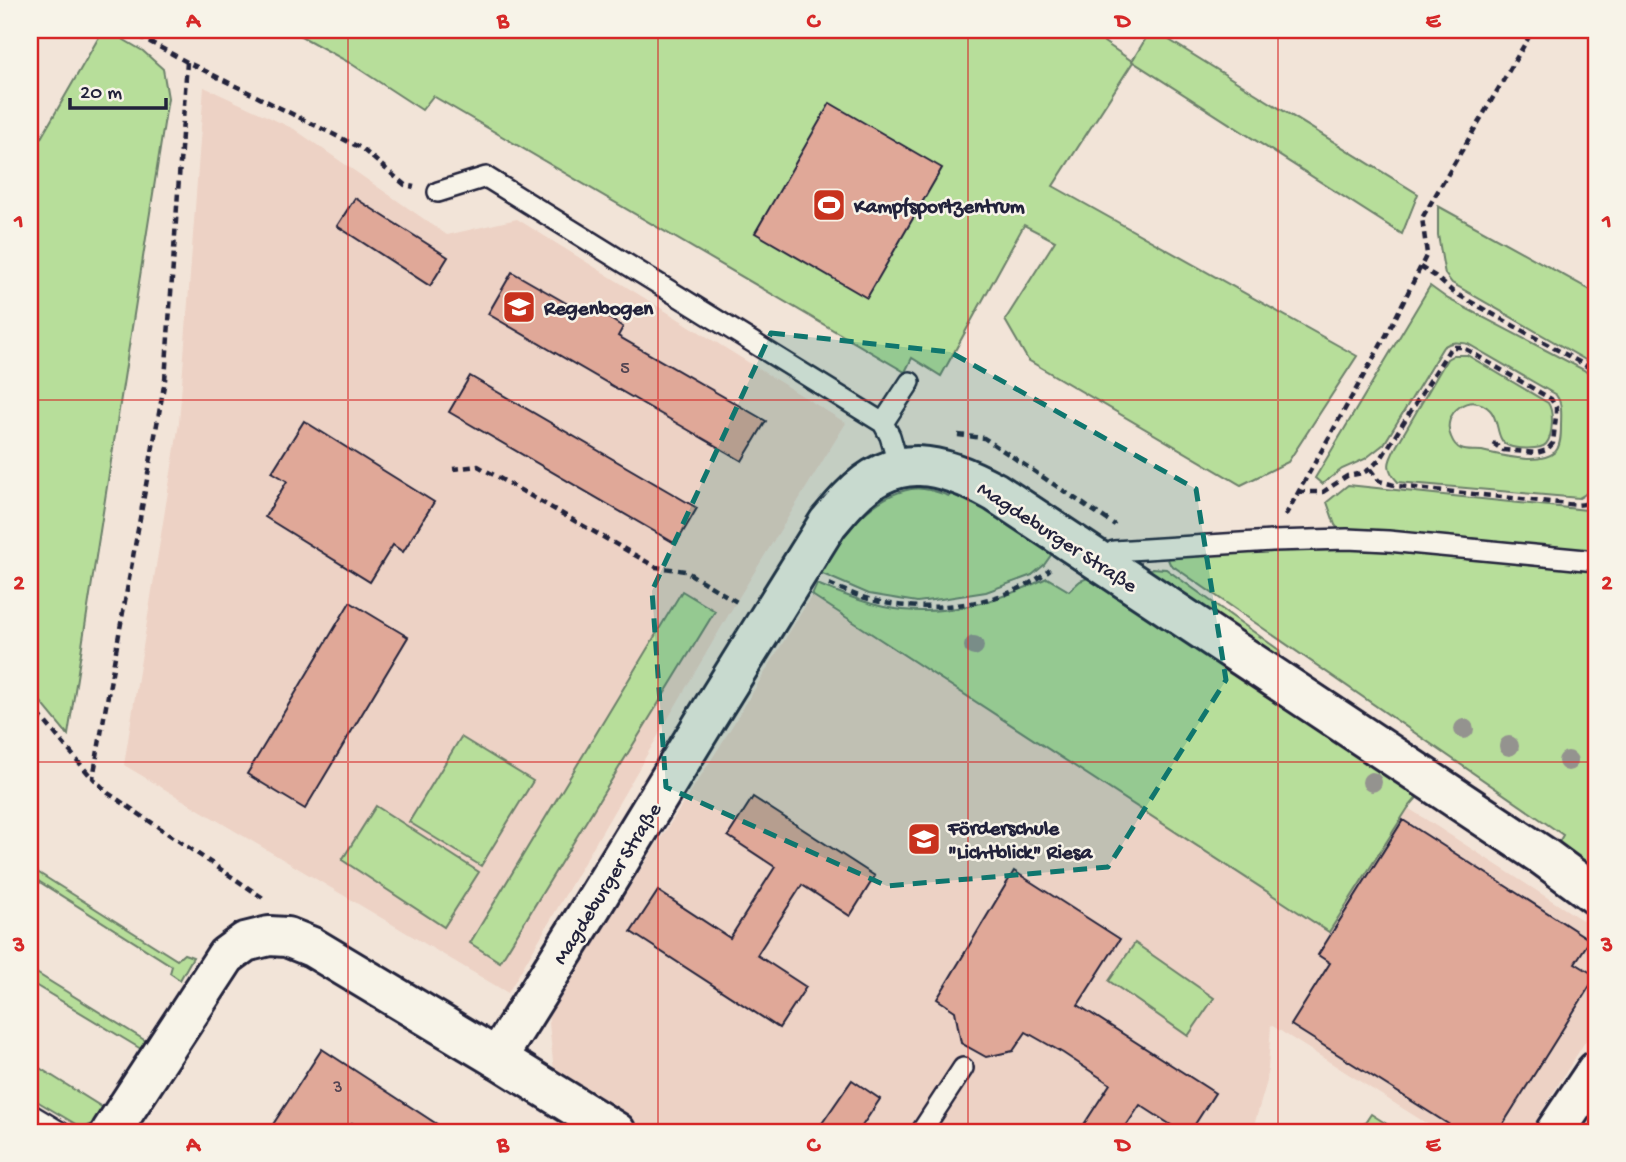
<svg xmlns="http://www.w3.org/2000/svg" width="1626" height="1162" viewBox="0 0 1626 1162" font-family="'Gochi Hand',sans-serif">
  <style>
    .built { fill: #edd2c5 }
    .green { fill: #b7de9a; stroke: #6c806a; stroke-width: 2 }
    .building { fill: #e0a898; stroke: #22223b; stroke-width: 2 }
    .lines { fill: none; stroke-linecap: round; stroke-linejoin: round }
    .service-casing { stroke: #22223b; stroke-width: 24 }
    .minor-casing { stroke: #22223b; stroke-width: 44 }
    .path { stroke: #22223b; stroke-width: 4.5; stroke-dasharray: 7 5; stroke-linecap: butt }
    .service { stroke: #f7f3e8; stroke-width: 19 }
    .minor { stroke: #f7f3e8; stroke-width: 38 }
    .tree { fill: #94938f }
    .marked { fill: #0f766e; fill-opacity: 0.2; stroke: #0f766e; stroke-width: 5; stroke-dasharray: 14 9; stroke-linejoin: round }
    .grid { fill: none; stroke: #d62828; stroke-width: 2; stroke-opacity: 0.55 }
    .labels { text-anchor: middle; stroke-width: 5; stroke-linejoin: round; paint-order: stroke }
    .number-label { font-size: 18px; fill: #524452 }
    .poi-label { font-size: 21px; font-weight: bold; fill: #22223b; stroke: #f7f3e8; text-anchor: start }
    .street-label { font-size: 21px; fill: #22223b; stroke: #f7f3e8 }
    .neatline { fill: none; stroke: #d62828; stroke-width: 2.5 }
    .grid-label { font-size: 23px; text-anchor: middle; font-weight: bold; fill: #d62828 }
  </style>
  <rect width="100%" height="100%" fill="#f2e4d8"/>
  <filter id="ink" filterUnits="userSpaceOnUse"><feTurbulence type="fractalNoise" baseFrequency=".0143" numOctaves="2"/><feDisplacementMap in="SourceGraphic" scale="14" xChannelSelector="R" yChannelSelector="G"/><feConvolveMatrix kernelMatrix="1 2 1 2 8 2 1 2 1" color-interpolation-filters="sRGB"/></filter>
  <g filter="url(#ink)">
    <!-- built -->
    <g class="built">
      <polygon points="204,87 294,129 447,235 517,219 846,423 736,602 508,993 124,765 179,423"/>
      <polygon points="812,595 1329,932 1408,808 1596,929 1596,1024 1529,1132 1440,1132 1271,1025 1267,1081 1252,1132 652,1132 554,1071 548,1014 720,746"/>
    </g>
    <!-- green -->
    <g class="green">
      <polygon points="103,30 107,30 143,51 163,69 168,98 68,735 30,689 30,157"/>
      <polygon points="290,30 1109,30 1104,42 1132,61 1151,30 1153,30 1418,194 1402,234 1133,62 1053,186 1357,356 1288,462 1241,485 1028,360 1005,320 1055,241 1024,225 941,376 912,358 905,372 433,96 422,110 350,63"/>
      <polygon points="1438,206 1596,293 1596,366 1452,283 1445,274 1443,264 1438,235"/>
      <path d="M1430,286L1448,299L1584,370L1596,380V422L1592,482C1590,490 1587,494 1579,498L1398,482C1385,468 1388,462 1396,447L1447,359L1454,355H1467L1548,403C1554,412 1553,436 1546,444C1541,450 1516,449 1509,446C1495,441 1500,420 1490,410C1471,390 1440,413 1451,437C1453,442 1456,447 1461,449C1468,452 1475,450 1482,451C1501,455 1539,466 1555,452C1561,446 1561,434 1561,426C1561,415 1563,404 1556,395L1468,344C1458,342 1452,341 1443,347L1384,444L1365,459L1342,469L1322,484L1315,478Z"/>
      <polygon points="1348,485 1596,511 1596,555 1340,531 1335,525 1327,502"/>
      <path d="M958,488L1056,548L1044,565L1032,575L986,592L941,599L917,602L869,594L818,572C842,539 867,497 911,489C924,487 938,492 949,496Z"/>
      <polygon points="1341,545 1596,566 1596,877 1555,849 1563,835 1170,564 1167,557"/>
      <polygon points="1152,568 1166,569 1279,650 1280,655 1273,665 1147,579"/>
      <path d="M1090,577L1421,793L1408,808L1329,932L812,595L817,584C839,593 861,602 884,607C941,619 996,602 1047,578L1069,591L1080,581Z"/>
      <polygon points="682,591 715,611 500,962 470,943"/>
      <polygon points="461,737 533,781 481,866 409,822"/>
      <polygon points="376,806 479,872 444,927 342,860"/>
      <polygon points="31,868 177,960 184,954 193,957 180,980 170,973 172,966 38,881 30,885"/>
      <polygon points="1135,943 1214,998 1188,1036 1109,981"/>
      <polygon points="30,969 146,1041 141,1049 30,982"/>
      <polygon points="30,1062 105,1109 93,1123 86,1127 79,1126 30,1097"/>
      <polygon points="1371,1114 1399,1132 1359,1132"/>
    </g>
    <!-- building -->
    <g class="building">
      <polygon points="830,103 942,168 867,298 755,233"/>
      <polygon points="355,198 448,257 430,286 337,226"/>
      <polygon points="512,272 587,315 591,308 607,317 623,327 618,336 766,421 742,461 488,314"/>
      <polygon points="470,376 697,508 676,544 449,412"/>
      <polygon points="304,421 434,502 403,552 393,545 370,582 265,517 287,481 272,472"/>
      <polygon points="350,602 408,637 305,809 247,774"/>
      <polygon points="753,797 875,876 850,916 802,885 757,955 806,987 779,1028 631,932 658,891 730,938 775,867 728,836"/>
      <polygon points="1403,820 1590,940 1575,963 1596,976 1498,1132 1461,1132 1291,1025 1330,963 1318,955"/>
      <polygon points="1014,871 1120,939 1078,1005 1215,1093 1190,1132 1182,1132 1140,1105 1122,1132 1079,1132 1110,1084 1063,1053 1026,1032 1013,1051 986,1057 961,1043 955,1011 937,999"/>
      <polygon points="322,1049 449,1132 367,1132 352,1123 346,1132 268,1132"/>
      <polygon points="852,1080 880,1099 858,1132 816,1132"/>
    </g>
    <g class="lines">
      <defs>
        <g id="service">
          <polyline points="438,192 486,177 883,423 890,436 899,467"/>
          <polyline points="883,423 910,382"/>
          <polyline points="1101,564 1114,551 1272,541 1347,539 1388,541 1596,561"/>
          <polyline points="30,1114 60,1132"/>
          <polyline points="921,1132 963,1068"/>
        </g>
        <g id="minor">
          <path d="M497,1058L589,911L708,716L828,523C835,515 842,506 850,498C896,450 942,463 995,492L1543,856L1596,895"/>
          <polyline points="111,1132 226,956 245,942 269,936 287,937 312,947 497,1058 616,1132"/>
          <polyline points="1555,1132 1596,1071"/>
        </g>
      </defs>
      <!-- service casing -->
      <use href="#service" class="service-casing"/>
      <!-- minor casing -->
      <use href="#minor" class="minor-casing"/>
      <!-- path -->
      <g class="path">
        <polyline points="128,30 187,62 361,148 405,185 414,187"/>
        <polyline points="187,62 165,380 93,778 108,793 266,900"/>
        <polyline points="1420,267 1435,276 1453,292 1590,368 1596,373"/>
        <polyline points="958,435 984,438 1115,525"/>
        <polyline points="453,469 478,466 656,567 685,571 737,602"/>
        <path d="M1370,469L1379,481L1398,486L1577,505C1588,504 1593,502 1596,491"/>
        <polyline points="1298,492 1323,492 1347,476 1363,473 1370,469 1382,457 1451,347 1461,347 1469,351 1551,399 1556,407 1556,416 1553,443 1547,450 1537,453 1503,450 1491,442"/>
        <polyline points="1285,516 1393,323 1427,254 1422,218 1533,30"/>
        <path d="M829,584C847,592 865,599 885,603C934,613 1011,604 1050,569"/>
        <polyline points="30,717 36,711 92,778"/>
      </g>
      <!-- service -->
      <use href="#service" class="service"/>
      <!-- minor -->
      <use href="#minor" class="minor"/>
    </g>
    <!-- trees -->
    <g class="tree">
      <circle cx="974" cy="646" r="10"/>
      <circle cx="1464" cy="729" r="10"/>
      <circle cx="1509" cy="746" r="10"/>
      <circle cx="1568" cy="761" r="10"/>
      <circle cx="1372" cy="782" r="10"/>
    </g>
  </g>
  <!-- marked area -->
  <path class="marked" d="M771,333L950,352L1196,489L1226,680L1108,867L887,886L666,787L652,591Z"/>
  <!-- grid -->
  <path class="grid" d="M348,30V1132M658,30V1132M968,30V1132M1278,30V1132M30,400H1596M30,762H1596"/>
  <!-- icons -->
  <defs>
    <symbol id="stadium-square" viewBox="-11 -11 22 22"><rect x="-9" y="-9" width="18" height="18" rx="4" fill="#c8321e" stroke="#f7f3e8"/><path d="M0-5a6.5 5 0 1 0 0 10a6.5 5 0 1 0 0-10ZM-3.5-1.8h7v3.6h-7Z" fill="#fff"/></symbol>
    <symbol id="school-square" viewBox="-11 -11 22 22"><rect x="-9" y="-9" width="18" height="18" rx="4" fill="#c8321e" stroke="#f7f3e8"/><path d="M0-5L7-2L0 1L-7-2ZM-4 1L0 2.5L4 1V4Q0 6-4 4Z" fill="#fff"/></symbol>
  </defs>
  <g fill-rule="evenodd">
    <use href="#stadium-square" x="810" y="186" width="38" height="38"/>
    <use href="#school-square" x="500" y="288" width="38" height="38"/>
    <use href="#school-square" x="905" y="820" width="38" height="38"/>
  </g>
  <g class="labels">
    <!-- number labels -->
    <g class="number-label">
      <text x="625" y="373">5</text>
      <text x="338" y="1092">3</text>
    </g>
    <!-- poi labels -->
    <g class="poi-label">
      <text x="854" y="212">Kampfsportzentrum</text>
      <text x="544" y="314">Regenbogen</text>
      <text x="948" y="834">Förderschule<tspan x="948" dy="24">"Lichtblick" Riesa</tspan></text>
    </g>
    <!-- street labels -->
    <g class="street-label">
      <text transform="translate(1058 536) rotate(33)" y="7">Magdeburger Straße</text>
      <text transform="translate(606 883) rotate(-58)" y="7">Magdeburger Straße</text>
    </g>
  </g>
  <!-- margin -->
  <rect width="1626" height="1162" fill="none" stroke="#f7f3e8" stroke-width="77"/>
  <!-- scale -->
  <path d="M70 98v10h96v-10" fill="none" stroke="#22223b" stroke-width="3.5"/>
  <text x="80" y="98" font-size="21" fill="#22223b" stroke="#f7f3e8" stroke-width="5" paint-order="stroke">20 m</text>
  <rect x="38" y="38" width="1550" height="1086" class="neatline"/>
  <g class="grid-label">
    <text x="193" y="27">A</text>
    <text x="503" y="27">B</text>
    <text x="813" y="27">C</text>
    <text x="1123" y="27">D</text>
    <text x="1433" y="27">E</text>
    <text x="19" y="227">1</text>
    <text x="1607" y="227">1</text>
    <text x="19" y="589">2</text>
    <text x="1607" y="589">2</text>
    <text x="19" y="951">3</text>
    <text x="1607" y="951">3</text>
    <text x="193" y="1151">A</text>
    <text x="503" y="1151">B</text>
    <text x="813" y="1151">C</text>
    <text x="1123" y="1151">D</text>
    <text x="1433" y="1151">E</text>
  </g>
</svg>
